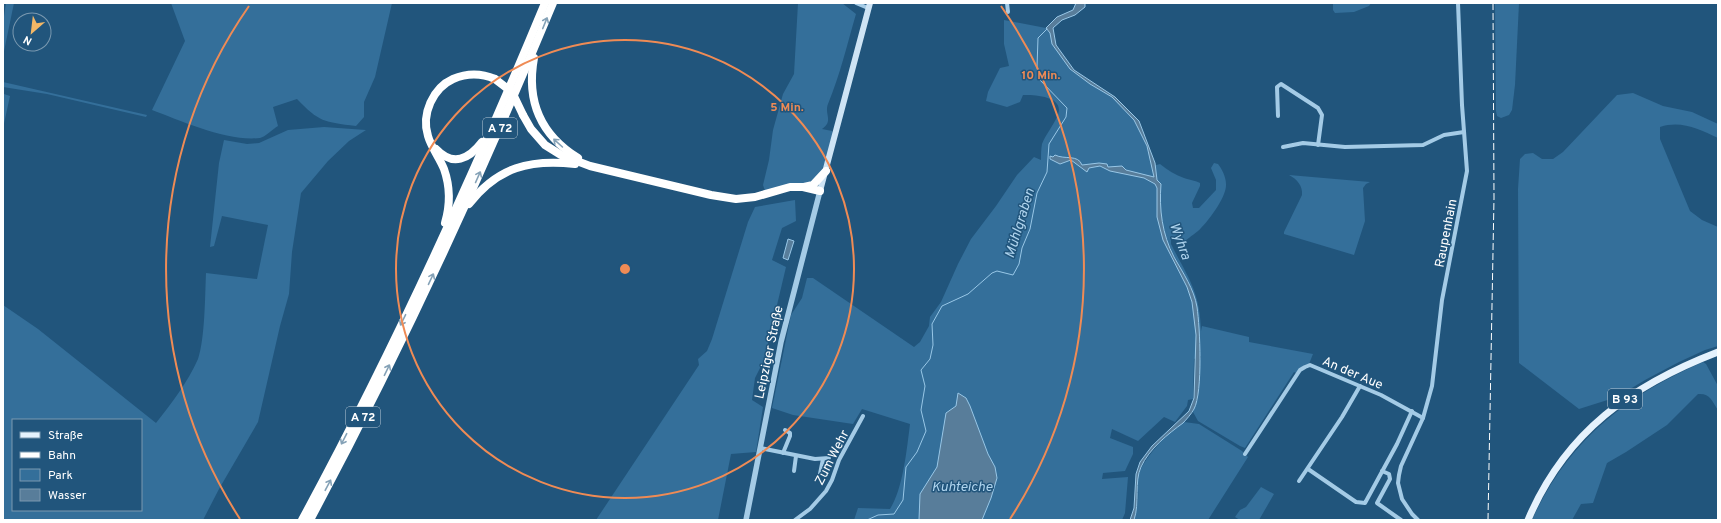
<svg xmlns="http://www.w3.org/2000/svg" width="1721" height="523" viewBox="0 0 1721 523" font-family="Overpass,sans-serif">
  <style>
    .green { fill: #346f9a; fill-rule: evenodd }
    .water { fill: #587d9a; stroke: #98c7e7 }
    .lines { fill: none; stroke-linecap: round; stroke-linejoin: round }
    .stream { stroke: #98c7e7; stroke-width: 1 }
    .minor { stroke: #a4cbe6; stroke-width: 4 }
    .tertiary { stroke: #a4cbe6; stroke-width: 5.5 }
    .secondary { stroke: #cee4f5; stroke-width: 6 }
    .primary { stroke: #e5f2fd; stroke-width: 7 }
    .motorway { stroke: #fff; stroke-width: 8 }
    .rail { stroke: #fff; stroke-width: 1; stroke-dasharray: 7 3; stroke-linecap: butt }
    .motorway-bridge { stroke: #fff; stroke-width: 8 }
    .oneway { stroke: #85a2b7 }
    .ring { fill: none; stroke: #ef8b55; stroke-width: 2 }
    .labels { text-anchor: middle; stroke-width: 3; stroke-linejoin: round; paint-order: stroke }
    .shield { fill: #21557c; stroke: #bcccd8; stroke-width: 1 }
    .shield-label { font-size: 12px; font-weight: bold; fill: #fff }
    .street-label { font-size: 13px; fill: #fff; stroke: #21557c }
    .water-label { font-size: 14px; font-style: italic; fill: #afd4ee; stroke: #21557c }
    .centre { fill: #ef8b55; stroke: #21557c; stroke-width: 2 }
    .ring-label { font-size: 12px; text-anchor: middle; font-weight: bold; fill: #ef8b55; stroke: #21557c; stroke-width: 3; stroke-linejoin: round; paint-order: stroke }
  </style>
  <rect width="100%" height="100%" fill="#21557c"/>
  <!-- green -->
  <g class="green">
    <polygon points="6,3 14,3 3,56 3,23"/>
    <path d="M171,3H392L375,77L364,102V117L356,126C324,122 319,122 297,99L273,107L278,126C273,129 265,137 260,138C229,142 181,121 152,110L185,41Z"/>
    <path d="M798,3H842L856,14C847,45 840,75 828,104C824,114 834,121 822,129L832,131L833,133C829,146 825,176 811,182C800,187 777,189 765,191L763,185L769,160L773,130L783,94L794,74Z"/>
    <polygon points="1333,3 1371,3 1369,6 1354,12 1335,13 1333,10"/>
    <polygon points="1495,3 1519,3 1515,85 1512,110 1509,115 1501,118 1497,116 1496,111"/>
    <path d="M1004,20L1046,28L1050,33L1052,44L1070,69L1090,84L1112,97L1134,120L1146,144L1153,166L1160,164C1167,170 1176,175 1184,178C1190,180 1194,180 1200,183V186L1192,203L1193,208H1199L1216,190V180L1211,168L1214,163L1218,164C1222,169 1226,177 1226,184C1227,197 1207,223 1198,231C1192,236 1186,239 1182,245L1179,238L1171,239V244C1188,278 1200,291 1201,331L1202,326L1249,337V342L1313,354L1309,364L1304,365L1296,373L1294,372L1245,448L1240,446L1198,421L1193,412L1198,398L1199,366L1201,356L1194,359L1193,399L1188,400L1187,406L1175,422L1164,417L1138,441L1112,429L1110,438L1133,447V454L1125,471L1103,473L1102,479L1128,477L1125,513L1122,520H854L858,508L890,509C903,489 907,448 910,424L862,409L853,424L793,415L772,408L791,315L802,298L807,278H813L914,347L920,342L929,326L930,317L941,302L958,264L971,239L996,206L1017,175L1034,157L1041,160C1041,155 1041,149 1042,144C1046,134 1053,126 1057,117C1067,96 1035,95 1023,95L1020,102L1007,107L986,101L988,92L1000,68L1009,66L1004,44Z"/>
    <polygon points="3,82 147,115 146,117 47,94 3,87"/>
    <path d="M1633,93L1663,106L1692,112L1718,124V138C1699,129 1681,120 1660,127V139L1690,211L1702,220L1718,227V346L1705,350L1679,362L1645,380L1617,397L1579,409L1519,363L1518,189L1520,159L1525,154L1533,153L1542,159H1553L1563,152L1617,95Z"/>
    <polygon points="4,94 10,96 3,128 3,98"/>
    <path d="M324,127L366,130L349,141L328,161L301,193L292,252L289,294L280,326L258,422L219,489L203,520H3V305L38,329L156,423C171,404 188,382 198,359C205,339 205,296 206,273L257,279L268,225L222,216L214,246L210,247L219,163L224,140L247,144L259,143L288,130ZM13,420H141V510H13Z"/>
    <path d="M1289,175L1370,182L1366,184L1363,188L1365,221L1354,255L1284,234V232L1302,195C1303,186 1297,179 1289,175Z"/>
    <polygon points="795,200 796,221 782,228 772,260 786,267 764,360 755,378 752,400 763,407 756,452 731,454 718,520 596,520 699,365 698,359 707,351 712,339 748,222 755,207"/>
    <path d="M1703,362L1706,364L1718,386V410C1712,401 1710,393 1698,394L1667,425L1626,452L1607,463L1593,503L1581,504L1572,520H1532C1568,441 1625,396 1703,362Z"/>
    <path d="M1184,422L1199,424L1242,451L1248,457L1208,520H1134C1137,510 1139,499 1138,489C1138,485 1137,480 1138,477C1142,460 1169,430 1184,422Z"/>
    <polygon points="1261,487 1274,494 1259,520 1240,520 1235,517 1240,510 1246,507"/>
  </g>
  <!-- water -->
  <g class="water">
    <path d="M1076,3H1085V7L1075,15L1062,20L1053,28L1056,45L1074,70L1115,97L1139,121L1155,163L1157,180L1161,184C1159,209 1162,234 1174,257C1183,273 1194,289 1197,307C1200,327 1203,392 1194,409C1192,413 1186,420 1183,423C1168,434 1149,449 1141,467C1134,482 1140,502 1134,520H1130L1134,508L1136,474L1140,462L1152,446L1189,411L1194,398L1196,335L1192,302L1187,287L1163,240L1157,217V188L1155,184L1144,178L1110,171L1100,166L1089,168L1087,172L1071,160L1060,164L1050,159V156L1053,157L1055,155C1065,160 1078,154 1082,165L1099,163L1107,164L1108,167L1122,166L1126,170L1154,177L1147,146L1134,120L1112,97L1090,84L1070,69L1052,44L1050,33L1046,28L1057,17L1073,10Z"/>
    <polygon points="788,239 794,241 788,260 783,258"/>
    <polygon points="958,393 966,398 970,406 988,454 995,467 997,478 991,498 982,520 919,520 920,494 937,467 946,413 956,406"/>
  </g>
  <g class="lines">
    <!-- stream -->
    <polyline class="stream" points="867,520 878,515 894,514 903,500 906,467 917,452 926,431 921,410 925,386 921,370 930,359 933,345 932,324 942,306 968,294 992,273 997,271 1013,275 1019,264 1022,248 1030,229 1037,193 1047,172 1049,144 1066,117 1067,108 1039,79 1037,67 1038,38 1047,29"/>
    <!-- minor -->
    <g class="minor">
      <polyline points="856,3 868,8"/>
      <polyline points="1007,3 1008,12"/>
      <polyline points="1278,116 1277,87 1281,84 1318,108 1322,115 1318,145"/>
      <polyline points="1283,147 1303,143 1345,147 1423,145 1444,135 1464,132"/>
      <polyline points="760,448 815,459 829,458"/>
      <polyline points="783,453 790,436 790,433 785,430"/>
      <polyline points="1245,454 1300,370 1305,367 1310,365 1381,395 1423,418"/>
      <polyline points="1308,469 1356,502 1365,503 1397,444 1412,411"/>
      <polyline points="794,471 796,456"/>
      <polyline points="1382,471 1389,474 1390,479 1377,503 1401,520"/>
      <polyline points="820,474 823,459"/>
      <polyline points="1299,481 1342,417 1360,386"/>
      <polyline points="795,520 810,509 826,491 832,480 839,460 863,416"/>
      <polyline points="1418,520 1412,514 1402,499 1398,483 1399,475 1401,466 1423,418 1432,386 1442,300 1467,171 1462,105 1458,3"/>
    </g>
    <!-- tertiary -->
    <polyline class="tertiary" points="746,520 781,342 820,191"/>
    <!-- secondary -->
    <polyline class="secondary" points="820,191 870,3"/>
    <!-- primary -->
    <path class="primary" d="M1528,520C1565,432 1632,385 1718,352"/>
    <!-- motorway -->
    <g class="motorway">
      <path d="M534,58C526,102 541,135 578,158"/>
      <polyline points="523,115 531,129 545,145 561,155 590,166 711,195 736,199 755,197 790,187 803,187 820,191"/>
      <path d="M436,149C453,167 469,159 482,142"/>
      <polyline points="804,187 813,185 826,171"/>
      <path d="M469,204C498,167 530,159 575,164"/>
      <path d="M445,223C450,206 450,186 444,169C439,157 431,147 428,136C421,114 433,88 453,79C467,73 481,73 495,79"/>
      <path d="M302,520C393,352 472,179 545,3"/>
      <path d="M310,520C400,352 480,179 553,3"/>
    </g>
    <!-- rail -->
    <polyline class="rail" points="1488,520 1494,198 1493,3"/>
    <!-- motorway-bridge -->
    <polyline class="motorway-bridge" points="495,79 512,92 523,115"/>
  </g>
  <!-- one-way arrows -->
  <defs><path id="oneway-shaft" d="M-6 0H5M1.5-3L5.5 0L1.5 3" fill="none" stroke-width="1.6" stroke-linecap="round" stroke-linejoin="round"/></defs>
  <g class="oneway">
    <use href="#oneway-shaft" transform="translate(545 23) rotate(-68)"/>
    <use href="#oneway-shaft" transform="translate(558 143) rotate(-138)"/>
    <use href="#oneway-shaft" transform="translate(478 177) rotate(-66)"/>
    <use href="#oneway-shaft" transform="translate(431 279) rotate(-65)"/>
    <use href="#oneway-shaft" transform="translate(403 320) rotate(116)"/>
    <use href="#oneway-shaft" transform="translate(387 370) rotate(-64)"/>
    <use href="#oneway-shaft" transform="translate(344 439) rotate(117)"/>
    <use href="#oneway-shaft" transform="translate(328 485) rotate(-62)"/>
  </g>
  <!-- distance rings -->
  <g class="ring">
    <circle cx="625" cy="269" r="229"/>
    <path d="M240 519A459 459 0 0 1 249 6M1001 6A459 459 0 0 1 1010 519"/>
  </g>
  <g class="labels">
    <!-- shield labels -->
    <g class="shield">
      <rect x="483" y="118" width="34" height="20" rx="3"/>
      <rect x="1608" y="389" width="34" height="20" rx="3"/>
      <rect x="346" y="407" width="34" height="20" rx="3"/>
    </g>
    <g class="shield-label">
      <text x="500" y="132">A 72</text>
      <text x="1625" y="403">B 93</text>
      <text x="363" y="421">A 72</text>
    </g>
    <!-- street labels -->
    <g class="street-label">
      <text transform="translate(1445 233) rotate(-79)" y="5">Raupenhain</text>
      <text transform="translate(768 352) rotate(-78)" y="5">Leipziger Straße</text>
      <text transform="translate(1353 372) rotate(23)" y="5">An der Aue</text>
      <text transform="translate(831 457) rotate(-63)" y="5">Zum Wehr</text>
    </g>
    <!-- water labels -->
    <g class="water-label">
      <text transform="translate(1019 223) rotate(-73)" y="5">Mühlgraben</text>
      <text transform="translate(1181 241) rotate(70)" y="5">Wyhra</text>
      <text x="962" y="491">Kuhteiche</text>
    </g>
  </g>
  <circle cx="625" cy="269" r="6" class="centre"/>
  <g class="ring-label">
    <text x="1041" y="79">10 Min.</text>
    <text x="787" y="111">5 Min.</text>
  </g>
  <!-- border -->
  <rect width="1721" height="523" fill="none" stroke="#ffffff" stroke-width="8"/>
  <!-- legend -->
  <rect x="12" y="419" width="130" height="92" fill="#21557c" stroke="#7a99b0"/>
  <rect x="20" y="432" width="20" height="6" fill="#e5f2fd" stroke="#7a99b0"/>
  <text x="48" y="439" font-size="12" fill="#ffffff">Straße</text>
  <rect x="20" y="452" width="20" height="6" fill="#ffffff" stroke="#7a99b0"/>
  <text x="48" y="459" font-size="12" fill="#ffffff">Bahn</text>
  <rect x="20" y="469" width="20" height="12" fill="#346f9a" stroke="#7a99b0"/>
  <text x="48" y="479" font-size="12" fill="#ffffff">Park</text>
  <rect x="20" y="489" width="20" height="12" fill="#587d9a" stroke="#7a99b0"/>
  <text x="48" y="499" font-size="12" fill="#ffffff">Wasser</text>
  <!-- north arrow -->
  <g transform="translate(32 32) rotate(208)"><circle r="19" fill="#21557c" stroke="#7a99b0"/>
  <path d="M0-3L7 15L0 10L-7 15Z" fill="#f2b766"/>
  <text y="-6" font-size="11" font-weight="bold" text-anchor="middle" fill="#ffffff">N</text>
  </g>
</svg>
